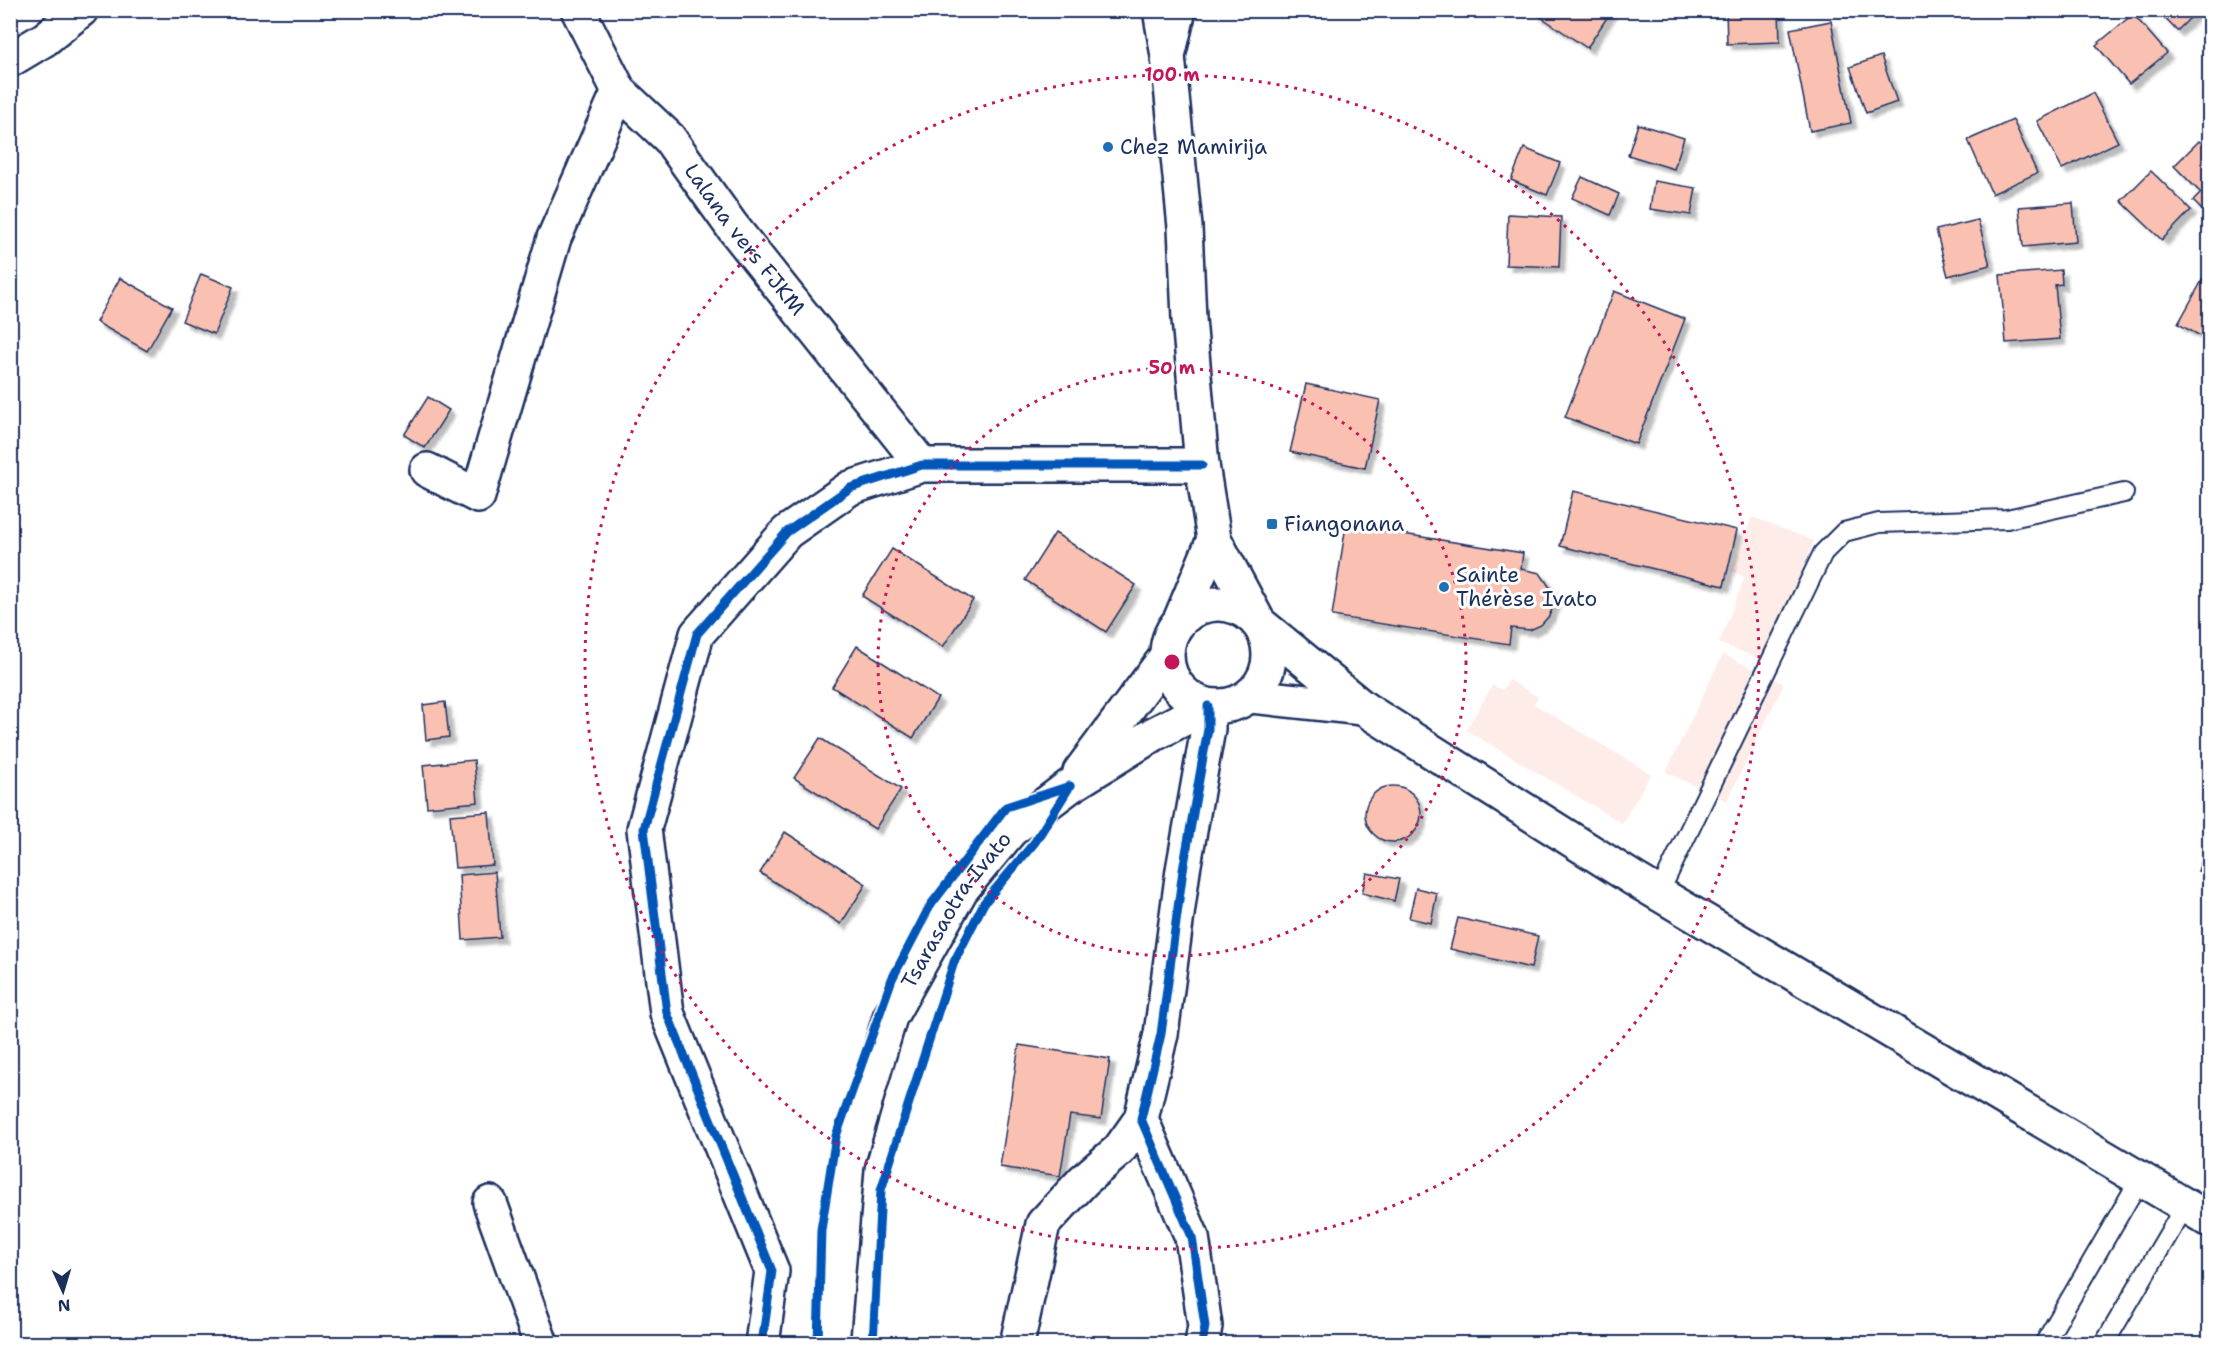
<svg xmlns="http://www.w3.org/2000/svg" width="2220" height="1354" viewBox="0 0 2220 1354" font-family="'Shantell Sans',sans-serif">
  <style>
    .built { fill: #feece8 }
    .building { fill: #fac1b2; stroke: #1b2f5e; stroke-width: 1.5; filter: url(#shadow) }
    .lines { fill: none; stroke-linecap: round; stroke-linejoin: round }
    .lane-casing { stroke: #1b2f5e; stroke-width: 22 }
    .street-casing { stroke: #1b2f5e; stroke-width: 38 }
    .secondary-casing { stroke: #1b2f5e; stroke-width: 38 }
    .lane { stroke: #fff; stroke-width: 18 }
    .street { stroke: #fff; stroke-width: 33 }
    .secondary { stroke: #fff; stroke-width: 33 }
    .cycleway-casing { stroke: #fff; stroke-width: 13 }
    .cycleway { stroke: #0057b8; stroke-width: 9 }
    .ring { fill: none; stroke: #c2185b; stroke-width: 3; stroke-dasharray: 3 6 }
    .poi-dot { fill: #1f6fb2; stroke: #fff; stroke-width: 2 }
    .labels { text-anchor: middle; stroke-width: 6; stroke-linejoin: round; paint-order: stroke }
    .poi-label { font-size: 21px; fill: #1b2f5e; stroke: #fff; text-anchor: start }
    .street-label { font-size: 21px; fill: #1b2f5e; stroke: #fff }
    .centre { fill: #c2185b; stroke: #fff; stroke-width: 3 }
    .ring-label { font-size: 18px; text-anchor: middle; font-weight: bold; fill: #c2185b; stroke: #fff; stroke-width: 6; stroke-linejoin: round; paint-order: stroke }
  </style>
  <defs>
    <filter id="shadow"><feDropShadow dx="5.5" dy="5.5" stdDeviation="1.5" flood-color="#0004"/></filter>
  </defs>
  <rect width="100%" height="100%" fill="#fff"/>
  <filter id="ink" filterUnits="userSpaceOnUse"><feTurbulence type="fractalNoise" baseFrequency=".0167" numOctaves="2"/><feDisplacementMap in="SourceGraphic" scale="12" xChannelSelector="R" yChannelSelector="G"/><feConvolveMatrix kernelMatrix="1 2 1 2 8 2 1 2 1" color-interpolation-filters="sRGB"/></filter>
  <g filter="url(#ink)">
    <!-- built -->
    <g class="built">
      <polygon points="1752,517 1814,541 1793,594 1776,665 1719,643 1745,577 1731,571"/>
      <polygon points="1723,654 1784,684 1727,801 1666,772"/>
      <polygon points="1509,680 1538,697 1534,704 1651,774 1622,823 1466,730 1493,685 1503,690"/>
    </g>
    <!-- building -->
    <g class="building">
      <polygon points="1536,10 1612,10 1587,48 1535,13"/>
      <polygon points="1726,10 1779,10 1780,42 1727,44"/>
      <polygon points="2157,10 2198,10 2177,31"/>
      <polygon points="2133,14 2167,53 2129,84 2096,45"/>
      <polygon points="1831,21 1851,123 1810,131 1790,29"/>
      <polygon points="1881,56 1897,102 1866,113 1850,67"/>
      <polygon points="2093,93 2118,142 2062,169 2037,121"/>
      <polygon points="2013,120 2037,173 1992,194 1968,140"/>
      <polygon points="1638,124 1684,138 1674,169 1628,155"/>
      <polygon points="2199,141 2210,151 2210,218 2193,201 2201,193 2174,166"/>
      <polygon points="1524,148 1560,163 1547,195 1511,180"/>
      <polygon points="2151,171 2191,210 2162,240 2121,201"/>
      <polygon points="1582,177 1619,194 1610,215 1572,198"/>
      <polygon points="1654,181 1696,188 1691,215 1650,209"/>
      <polygon points="2073,203 2076,242 2023,247 2019,207"/>
      <polygon points="1508,214 1561,217 1559,267 1506,265"/>
      <polygon points="1978,220 1990,265 1948,276 1936,230"/>
      <polygon points="2209,268 2210,268 2210,341 2178,324"/>
      <polygon points="2061,270 2062,284 2055,285 2060,339 2006,343 2000,275"/>
      <polygon points="201,274 233,287 214,334 182,321"/>
      <polygon points="120,278 172,307 147,351 96,322"/>
      <polygon points="1614,291 1685,319 1636,444 1565,417"/>
      <polygon points="1306,384 1380,400 1365,468 1290,452"/>
      <polygon points="428,397 449,410 425,448 404,435"/>
      <polygon points="1573,491 1737,530 1724,586 1560,546"/>
      <polygon points="1346,525 1523,553 1521,569 1540,573 1553,592 1554,605 1549,616 1541,625 1530,630 1511,628 1509,644 1332,616"/>
      <polygon points="1055,533 1136,585 1106,632 1025,580"/>
      <polygon points="892,549 973,600 943,647 862,596"/>
      <polygon points="857,646 938,698 913,738 832,687"/>
      <polygon points="445,702 449,737 426,740 423,705"/>
      <polygon points="820,738 901,789 875,829 794,778"/>
      <polygon points="474,760 478,802 427,807 423,765"/>
      <circle cx="1393" cy="814" r="28"/>
      <polygon points="489,812 493,865 455,868 450,815"/>
      <polygon points="785,832 866,884 841,924 760,873"/>
      <polygon points="2210,837 2210,875 2198,871"/>
      <polygon points="495,872 500,937 463,940 459,875"/>
      <polygon points="1367,873 1399,879 1394,901 1362,893"/>
      <polygon points="1416,888 1437,893 1431,923 1409,918"/>
      <polygon points="1458,918 1538,936 1531,968 1450,949"/>
      <polygon points="1019,1045 1110,1059 1101,1119 1070,1115 1060,1176 1000,1167"/>
    </g>
    <g class="lines">
      <defs>
        <g id="lane">
          <polyline points="1658,895 1823,553 1844,532 1879,523 2007,519 2124,493"/>
          <polyline points="2044,1344 2140,1179"/>
          <polyline points="2104,1344 2185,1206"/>
        </g>
        <g id="street">
          <path id="s1" d="M578,10L619,91L669,138L731,225L922,465"/>
          <polyline points="1160,10 1168,56"/>
          <polyline points="10,60 45,39 81,10"/>
          <polyline points="427,470 478,496 554,238 619,91"/>
          <polyline points="490,1203 541,1344"/>
          <polyline points="762,1344 772,1271 667,1013 644,829 697,634 787,532 850,488 922,465 1202,465"/>
          <polyline points="1017,1344 1043,1224 1084,1180 1119,1150 1141,1119"/>
          <polyline points="1202,1344 1205,1326 1192,1237 1141,1119 1161,1034 1183,870 1208,729 1208,706"/>
        </g>
        <g id="secondary">
          <polyline points="1179,10 1168,56 1185,227 1189,319 1202,465 1214,539 1259,623 1363,708 1634,879 2210,1220"/>
          <circle cx="1218" cy="655" r="51"/>
          <polyline points="1181,618 1214,539"/>
          <polyline points="1251,696 1363,708"/>
          <polyline points="1080,772 1166,657"/>
          <path id="s2" d="M832,1344L847,1163L890,1017L961,890L1011,830L1070,786L1154,734L1208,706"/>
        </g>
      </defs>
      <!-- lane casing -->
      <use href="#lane" class="lane-casing"/>
      <!-- street casing -->
      <use href="#street" class="street-casing"/>
      <!-- secondary casing -->
      <use href="#secondary" class="secondary-casing"/>
      <!-- lane -->
      <use href="#lane" class="lane"/>
      <!-- street -->
      <use href="#street" class="street"/>
      <!-- secondary -->
      <use href="#secondary" class="secondary"/>
      <defs>
        <g id="cycleway">
          <polyline points="762,1344 772,1271 667,1013 644,829 697,634 787,532 850,488 922,465 1202,465"/>
          <polyline points="818,1344 821,1230 836,1136 892,979 930,906 1006,807 1070,786"/>
          <polyline points="873,1344 881,1190 954,962 984,903 1035,842 1070,786"/>
          <polyline points="1202,1344 1205,1326 1192,1237 1141,1119 1161,1034 1183,870 1208,729 1208,706"/>
        </g>
      </defs>
      <!-- cycleway casing -->
      <use href="#cycleway" class="cycleway-casing"/>
      <!-- cycleway -->
      <use href="#cycleway" class="cycleway"/>
    </g>
  </g>
  <!-- distance rings -->
  <g class="ring">
    <circle cx="1172" cy="662" r="294"/>
    <circle cx="1172" cy="662" r="587"/>
  </g>
  <!-- markers -->
  <g class="poi-dot">
    <circle cx="1108" cy="147" r="6"/>
    <rect x="1266" y="518" width="12" height="12" rx="3"/>
    <circle cx="1444" cy="587" r="6"/>
  </g>
  <g class="labels">
    <!-- poi labels -->
    <g class="poi-label">
      <text x="1120" y="154">Chez Mamirija</text>
      <text x="1284" y="531">Fiangonana</text>
      <text x="1456" y="582">Sainte<tspan x="1456" dy="24">Thérèse Ivato</tspan></text>
    </g>
    <!-- street labels -->
    <g class="street-label">
      <text dy="7" stroke="none"><textPath href="#s1" startOffset="286">Lalana vers FJKM</textPath></text>
      <text dy="7" stroke="none"><textPath href="#s2" startOffset="460">Tsarasaotra-Ivato</textPath></text>
    </g>
  </g>
  <circle cx="1172" cy="662" r="9" class="centre"/>
  <g class="ring-label">
    <text x="1172" y="81">100 m</text>
    <text x="1172" y="374">50 m</text>
  </g>
  <!-- margin -->
  <rect width="2220" height="1354" fill="none" stroke="#fff" stroke-width="36"/>
  <rect x="18" y="18" width="2184" height="1318" fill="none" stroke="#1b2f5e" stroke-width="2" filter="url(#ink)"/>
  <!-- north arrow -->
  <g transform="translate(63 1291) rotate(176)" stroke="#ffffff" stroke-width="4.5" paint-order="stroke">
  <path d="M0-4.5L10 22L0 15L-10 22Z" fill="#1b2f5e"/>
  <text y="-9" font-size="16" font-weight="bold" text-anchor="middle" fill="#1b2f5e">N</text>
  </g>
</svg>
